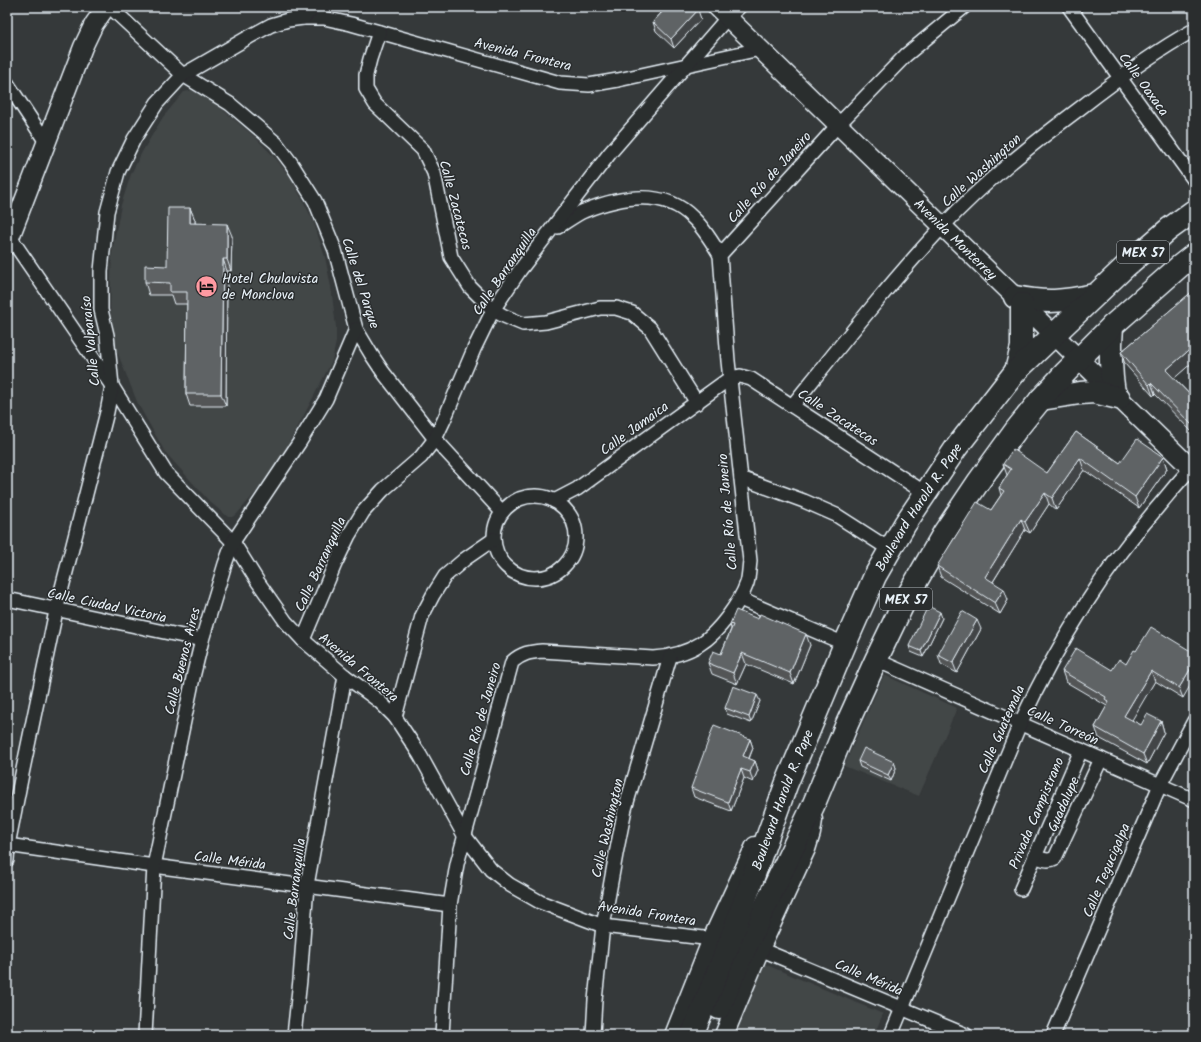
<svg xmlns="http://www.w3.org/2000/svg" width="1201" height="1042" viewBox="0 0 1201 1042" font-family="Kalam,sans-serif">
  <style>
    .built { fill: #424647 }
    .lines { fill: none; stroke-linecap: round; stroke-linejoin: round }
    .street-casing { stroke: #e8f1f8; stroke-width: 16 }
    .secondary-casing { stroke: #e8f1f8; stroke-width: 21 }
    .highway-casing { stroke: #e8f1f8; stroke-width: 25 }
    .street { stroke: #2a2d2e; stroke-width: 13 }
    .secondary { stroke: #2a2d2e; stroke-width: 18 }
    .highway { stroke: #2a2d2e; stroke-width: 22 }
    .wall { fill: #525557; stroke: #e8f1f8 }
    .shaded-wall { fill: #424547; stroke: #e8f1f8 }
    .building { fill: #5f6365; stroke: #e8f1f8 }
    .labels { text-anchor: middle; stroke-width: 3; stroke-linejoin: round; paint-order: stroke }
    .shield { fill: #2a2d2e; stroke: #afb6bb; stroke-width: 1 }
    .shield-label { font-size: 13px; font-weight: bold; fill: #e8f1f8 }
    .street-label { font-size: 14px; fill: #e8f1f8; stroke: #2a2d2e }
    .poi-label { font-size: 14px; fill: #e8f1f8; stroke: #2a2d2e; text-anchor: start }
  </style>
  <rect width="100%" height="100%" fill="#35393a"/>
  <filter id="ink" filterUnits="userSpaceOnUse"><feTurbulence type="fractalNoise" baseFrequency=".025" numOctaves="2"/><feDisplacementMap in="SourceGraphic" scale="8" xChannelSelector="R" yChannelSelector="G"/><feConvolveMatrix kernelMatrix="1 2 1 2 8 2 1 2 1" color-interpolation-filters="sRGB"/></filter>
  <g filter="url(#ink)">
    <!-- built -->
    <g class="built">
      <polygon points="193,90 209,98 256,138 276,159 291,178 313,220 325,257 331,287 336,327 336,342 332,361 302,419 276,466 263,484 237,514 232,517 228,517 210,502 165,452 138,404 116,349 110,307 112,252 121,205 131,174 142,152 163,117 184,92"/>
      <polygon points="884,675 957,708 919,796 844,766"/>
      <polygon points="762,963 883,1014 874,1035 732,1035"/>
    </g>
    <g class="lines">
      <defs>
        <g id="street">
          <polyline points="110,7 183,75 230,104 276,143 291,163 315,201 335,250 356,329 371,354 383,372 435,439 502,512"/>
          <polyline points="1069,7 1194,180"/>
          <polyline points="303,18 324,18 351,24 560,83 589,85 618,80 760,49"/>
          <polyline points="379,32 370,59 366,75 366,89 375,104 423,150 434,173 451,257 470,287 493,310 504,316 523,324 546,322 600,308 616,308 632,313 650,328 697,403"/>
          <polyline points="7,83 46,142"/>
          <path d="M558,227C566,222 575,215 584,211C619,197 664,188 693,218C704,228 712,242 720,255"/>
          <polyline points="7,235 10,237 112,386 166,473 233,542 258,582 286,622 303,640 345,676 379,701 395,717 420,755 464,835 491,870 510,885 540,902 603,926 712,939"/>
          <path d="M792,406C841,345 889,284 942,227C983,183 1031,145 1079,109C1115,81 1154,52 1194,30"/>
          <polyline points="741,478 804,501 836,515 889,549"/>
          <circle cx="535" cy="537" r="41"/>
          <polyline points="554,501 577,489 730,378 740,376 751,379 925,493"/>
          <polyline points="7,599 202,640"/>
          <polyline points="740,599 845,644"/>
          <polyline points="303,640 335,564 349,535 363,512 383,490 421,457 435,439 444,420 474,349 493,310 520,270 610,153 728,17 739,7"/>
          <polyline points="876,660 1194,800"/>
          <polyline points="395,717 422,616 433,595 445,576 465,559 494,539"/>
          <polyline points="7,845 154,866 450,905"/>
          <path d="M1035,856C1042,859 1048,862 1055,858L1101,759"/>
          <polyline points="7,860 8,845 22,774 56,611 107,412 112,386 107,335 101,310 101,271 107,212 118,172 134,139 157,103 183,75 249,37 271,25 288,20 303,18 315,7"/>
          <polyline points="1021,889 1081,750"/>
          <polyline points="760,949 966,1035"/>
          <polyline points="145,1035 154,866 194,673 202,640 225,564 233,542 299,443 326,399 356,329"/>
          <polyline points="294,1035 300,980 307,885 345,676"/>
          <path d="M442,1035L450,905L457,864L512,662C522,653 530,652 542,651L653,658C669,657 686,653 700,644C718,633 740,603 747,583C749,576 749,568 750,561L728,361L720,255L838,125L906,55L964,7"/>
          <polyline points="593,1035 595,1000 603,926 616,854 625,809 670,657"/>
          <path d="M891,1035L1020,724C1057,644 1104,569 1162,502C1172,490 1182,477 1194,466"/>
          <polyline points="1053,1035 1160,785 1194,721"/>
        </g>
        <g id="secondary">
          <path id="s1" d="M717,7L1194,471"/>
          <polyline points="7,245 83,47 94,24 106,7"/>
          <polyline points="674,1035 712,939 755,846"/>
          <polyline points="724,1035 760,949 806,849 811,833 813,820"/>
        </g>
        <g id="highway">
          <path d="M1015,297C1045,303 1063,302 1094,295"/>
          <path d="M1112,326C1110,350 1110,369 1114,393"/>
          <polyline points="1016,371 1022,347 1022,304"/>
          <polyline points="1041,399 1080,393 1094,392 1119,398"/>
          <polyline points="719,1008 744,951 813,806 847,724 876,660 903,604 944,533 979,481 1016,430 1041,399 1066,372 1112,326 1180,266 1194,255"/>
          <path id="s2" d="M692,1035L729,944L786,785L845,644L875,576L905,524L956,448L1016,371L1125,267L1169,229L1194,211"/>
        </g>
      </defs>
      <!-- street casing -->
      <use href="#street" class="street-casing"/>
      <!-- secondary casing -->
      <use href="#secondary" class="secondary-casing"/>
      <!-- highway casing -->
      <use href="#highway" class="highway-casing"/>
      <!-- street -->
      <use href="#street" class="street"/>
      <!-- secondary -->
      <use href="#secondary" class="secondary"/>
      <!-- highway -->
      <use href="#highway" class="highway"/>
    </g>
    <!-- wall -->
    <g class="wall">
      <polygon points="655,7 695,7 701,19 674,48 656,31 653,22 661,13"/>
      <polygon points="190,208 195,220 195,223 232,236 231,271 227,271 226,406 190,406 186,394 187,304 174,304 171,295 149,295 145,282 167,266"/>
      <polygon points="1194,290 1194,361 1174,378 1194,399 1194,434 1155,394 1153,396 1125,364 1121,352"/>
      <polygon points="1076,432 1120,463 1163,457 1167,469 1139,508 1084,470 1056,510 1049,504 1030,533 1025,530 993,582 1008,600 1000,614 941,577 937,566 991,510 1001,495 999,488 1007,475 1003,464 1047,473"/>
      <polygon points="942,618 923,657 911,652 909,646"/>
      <polygon points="730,624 810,645 794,684 746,664 737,684 712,674 708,663 721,654 731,629"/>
      <polygon points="981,629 957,673 941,664 938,655"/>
      <polygon points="1136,651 1194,653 1183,698 1155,681 1131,720 1141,725 1161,721 1164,732 1147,764 1099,738 1095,727 1107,706 1066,682 1062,671 1112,670 1126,664"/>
      <polygon points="760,701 751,723 727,714 725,708"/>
      <polygon points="750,739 753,748 749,759 755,761 758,770 753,782 744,778 731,811 694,797 691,788"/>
      <polygon points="858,761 894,762 896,768 891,781 860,767"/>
    </g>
    <!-- shaded-wall -->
    <g class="shaded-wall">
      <polygon points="698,10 701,19 674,48 671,39"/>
      <polygon points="190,208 195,220 195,235 190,223"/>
      <polygon points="227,224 232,236 231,271 227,259"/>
      <polygon points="223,259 227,271 226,406 221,394"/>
      <polygon points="1194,346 1194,361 1170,382 1166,370"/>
      <polygon points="1151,383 1155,394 1153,396 1149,385"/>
      <polygon points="1163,457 1167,469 1139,508 1135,497"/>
      <polygon points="1080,458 1084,470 1056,510 1052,498"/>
      <polygon points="1045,493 1049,504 1030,533 1025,522"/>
      <polygon points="1021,519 1025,530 989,588 985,577"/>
      <polygon points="1004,589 1008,600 1000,614 995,603"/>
      <polygon points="940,612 942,618 923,657 921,651"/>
      <polygon points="977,620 981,629 957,673 953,663"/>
      <polygon points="806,634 810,645 794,684 790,673"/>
      <polygon points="742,653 746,664 737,684 733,673"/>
      <polygon points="1194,663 1194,679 1183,698 1179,688"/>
      <polygon points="1151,671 1155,681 1128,727 1124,716"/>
      <polygon points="757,695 760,701 751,723 749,717"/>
      <polygon points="1161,721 1164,732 1147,764 1143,754"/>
      <polygon points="750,739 753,748 746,765 743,756"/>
      <polygon points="755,761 758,770 753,782 750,772"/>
      <polygon points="894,762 896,768 891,781 888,775"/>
      <polygon points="741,769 744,778 731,811 728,802"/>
    </g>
    <!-- building -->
    <g class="building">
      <polygon points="661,7 695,7 698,10 671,39 653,22 664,10"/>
      <polygon points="168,208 190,208 190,223 227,224 227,259 223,259 221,394 186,394 187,292 170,292 170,283 145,282 145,265 167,266"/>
      <polygon points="1194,290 1194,346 1166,370 1194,399 1194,427 1151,383 1149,385 1121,352"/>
      <polygon points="1076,432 1120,463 1137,439 1163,457 1135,497 1080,458 1052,498 1045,493 1025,522 1021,519 985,577 1004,589 995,603 937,566 977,502 991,510 1004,491 999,488 1011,469 1003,464 1013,449 1047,473"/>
      <polygon points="928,606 940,612 921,651 909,646"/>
      <polygon points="736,610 758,619 760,614 806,634 790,673 742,653 733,673 708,663 713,651 721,654 733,625 730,624"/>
      <polygon points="962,611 977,620 953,663 938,655"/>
      <polygon points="1151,627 1194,653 1194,663 1179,688 1151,671 1124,716 1141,725 1147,714 1161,721 1143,754 1095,727 1109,702 1105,699 1106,697 1062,671 1076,648 1112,670 1119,659 1126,664 1134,650 1136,651"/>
      <polygon points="733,686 757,695 749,717 725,708"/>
      <polygon points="714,725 750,739 743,756 755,761 750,772 741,769 728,802 691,788"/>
      <polygon points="864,748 894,762 888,775 858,761"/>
    </g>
  </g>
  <!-- icons -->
  <defs>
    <symbol id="hotel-disc" viewBox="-11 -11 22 22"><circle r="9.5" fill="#ff9aa2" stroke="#2a2d2e"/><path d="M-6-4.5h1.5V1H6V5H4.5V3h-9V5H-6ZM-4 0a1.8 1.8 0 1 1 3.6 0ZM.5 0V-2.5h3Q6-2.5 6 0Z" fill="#111"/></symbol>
  </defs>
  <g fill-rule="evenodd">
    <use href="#hotel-disc" x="194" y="274" width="25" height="25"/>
  </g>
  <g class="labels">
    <!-- shield labels -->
    <g class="shield">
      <rect x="1117" y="241" width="52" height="22" rx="3"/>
      <rect x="880" y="588" width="52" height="22" rx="3"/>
    </g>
    <g class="shield-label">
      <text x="1143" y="257">MEX 57</text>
      <text x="906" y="604">MEX 57</text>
    </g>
    <!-- street labels -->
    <g class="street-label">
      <text transform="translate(523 54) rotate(14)" y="5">Avenida Frontera</text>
      <text transform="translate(1144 84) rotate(54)" y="5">Calle Oaxaca</text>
      <text transform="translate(981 170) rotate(-42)" y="5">Calle Washington</text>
      <text transform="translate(769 177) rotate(-48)" y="5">Calle Río de Janeiro</text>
      <text transform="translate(456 205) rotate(75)" y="5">Calle Zacatecas</text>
      <text dy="5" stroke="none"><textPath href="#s1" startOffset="333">Avenida Monterrey</textPath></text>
      <text transform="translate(504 271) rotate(-56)" y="5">Calle Barranquilla</text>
      <text transform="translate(361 283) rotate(72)" y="5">Calle del Parque</text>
      <text transform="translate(90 341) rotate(-96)" y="5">Calle Valparaíso</text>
      <text transform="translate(838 417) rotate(33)" y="5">Calle Zacatecas</text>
      <text transform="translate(634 428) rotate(-36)" y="5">Calle Jamaica</text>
      <text dy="5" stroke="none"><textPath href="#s2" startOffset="576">Boulevard Harold R. Pape</textPath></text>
      <text transform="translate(727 512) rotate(-95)" y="5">Calle Río de Janeiro</text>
      <text transform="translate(320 564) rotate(-65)" y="5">Calle Barranquilla</text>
      <text transform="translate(107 605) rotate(12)" y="5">Calle Ciudad Victoria</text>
      <text transform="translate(182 661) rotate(-76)" y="5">Calle Buenos Aires</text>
      <text transform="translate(359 667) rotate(40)" y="5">Avenida Frontera</text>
      <text transform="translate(480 719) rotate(-74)" y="5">Calle Río de Janeiro</text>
      <text transform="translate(1063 725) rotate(24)" y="5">Calle Torreón</text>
      <text transform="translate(1001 729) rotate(-66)" y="5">Calle Guatemala</text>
      <text dy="5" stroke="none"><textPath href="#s2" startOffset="252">Boulevard Harold R. Pape</textPath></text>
      <text transform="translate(1063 804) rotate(-66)" y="5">Guadalupe</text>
      <text transform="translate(1036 813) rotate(-67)" y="5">Privada Campistrano</text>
      <text transform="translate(607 828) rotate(-77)" y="5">Calle Washington</text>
      <text transform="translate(230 860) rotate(7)" y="5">Calle Mérida</text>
      <text transform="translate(1106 870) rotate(-67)" y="5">Calle Tegucigalpa</text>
      <text transform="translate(294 889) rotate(-83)" y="5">Calle Barranquilla</text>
      <text transform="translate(647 913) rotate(9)" y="5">Avenida Frontera</text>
      <text transform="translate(869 977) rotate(23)" y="5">Calle Mérida</text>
    </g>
    <!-- poi labels -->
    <g class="poi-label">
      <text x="222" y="283">Hotel Chulavista<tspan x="222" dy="16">de Monclova</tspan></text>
    </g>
  </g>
  <!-- margin -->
  <rect width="1201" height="1042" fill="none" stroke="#2a2d2e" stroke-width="24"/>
  <rect x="12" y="12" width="1177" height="1018" fill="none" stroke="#e8f1f8" stroke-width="1.5" filter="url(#ink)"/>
</svg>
